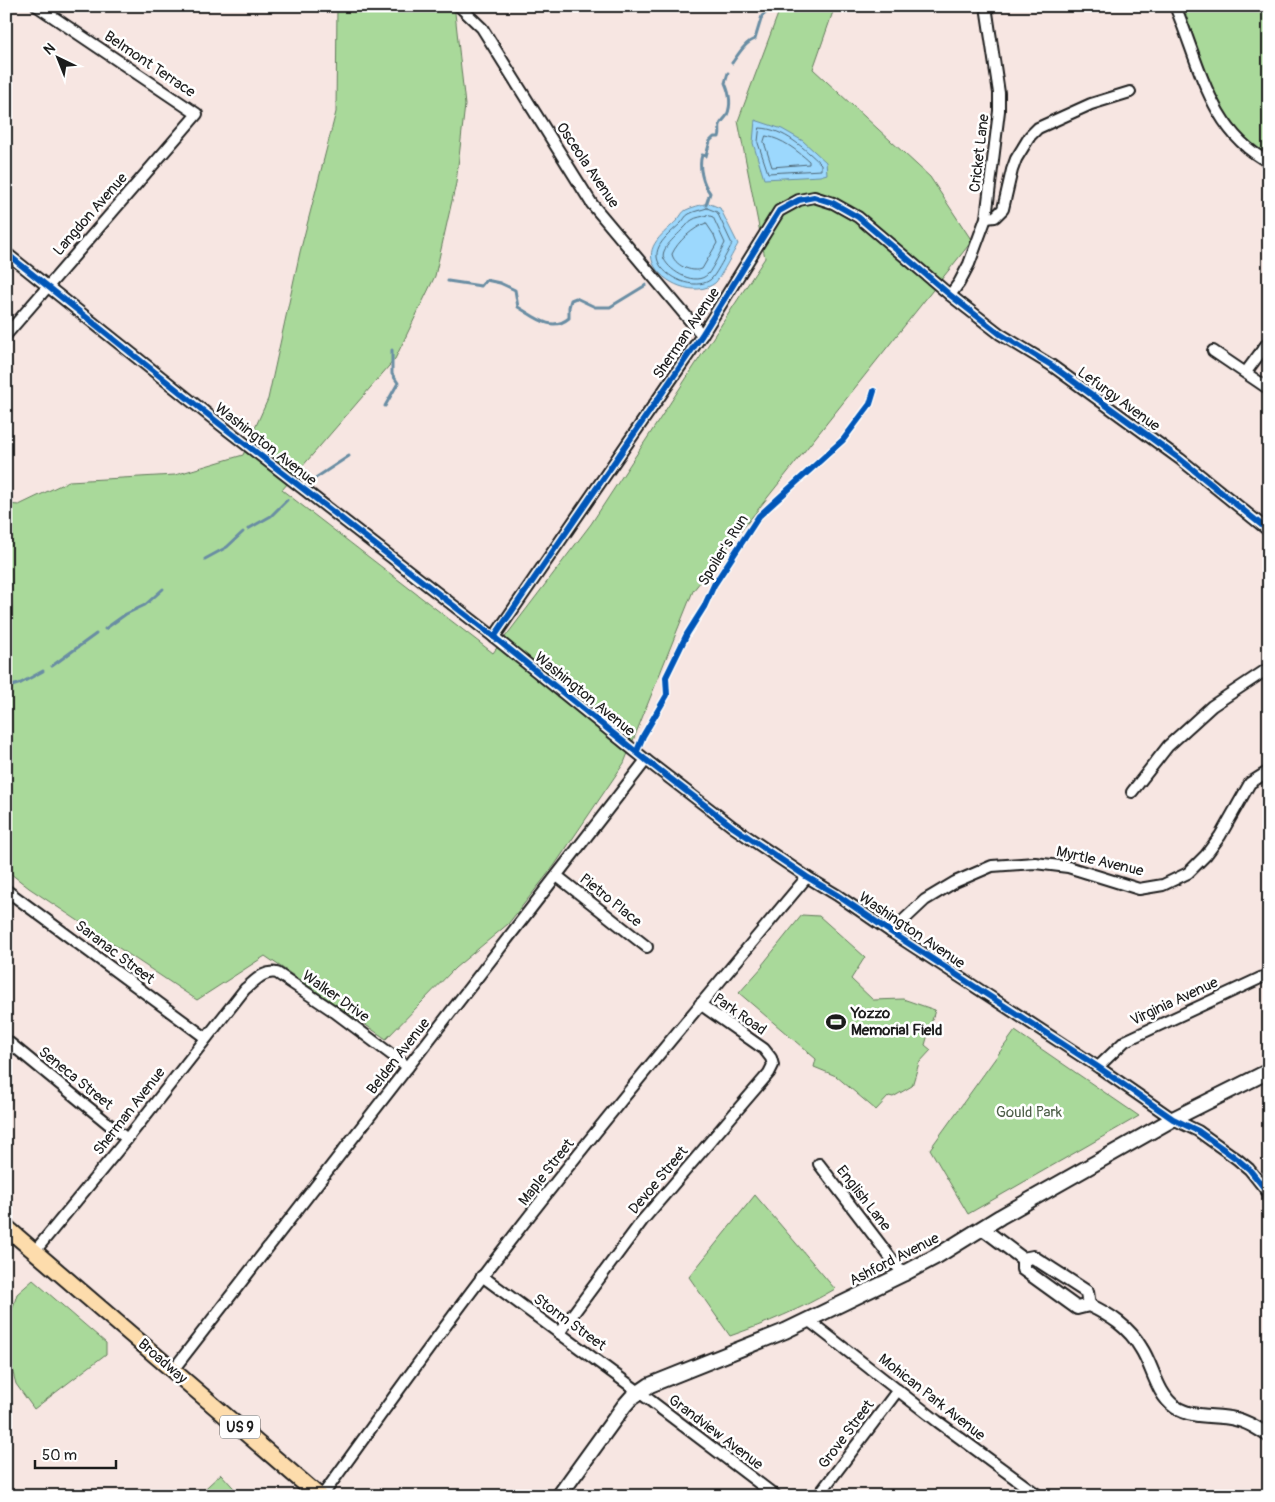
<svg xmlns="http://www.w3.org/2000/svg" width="1275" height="1502" viewBox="0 0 1275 1502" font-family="Pangolin,sans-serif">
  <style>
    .green { fill: #a9d99a; stroke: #627a5b }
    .water { fill: #9cd8fd; stroke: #698da3 }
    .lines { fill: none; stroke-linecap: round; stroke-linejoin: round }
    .shore { stroke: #4f6776; stroke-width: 1 }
    .stream { stroke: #698da3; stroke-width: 3 }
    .minor-casing { stroke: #1c1c1c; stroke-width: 14 }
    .tertiary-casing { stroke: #1c1c1c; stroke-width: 16 }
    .secondary-casing { stroke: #1c1c1c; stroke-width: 18 }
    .primary-casing { stroke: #1c1c1c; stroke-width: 19 }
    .minor { stroke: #fff; stroke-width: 10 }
    .tertiary { stroke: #fff; stroke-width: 12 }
    .secondary { stroke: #fff; stroke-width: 14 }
    .primary { stroke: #fddcac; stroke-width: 15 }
    .cycleway-casing { stroke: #fff; stroke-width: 9 }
    .cycleway { stroke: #0057b8; stroke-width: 6 }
    .labels { text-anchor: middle; stroke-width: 5; stroke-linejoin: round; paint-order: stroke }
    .shield { fill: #fff; stroke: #606060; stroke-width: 1 }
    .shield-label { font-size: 14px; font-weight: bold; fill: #1c1c1c }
    .street-label { font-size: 15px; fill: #1c1c1c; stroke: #fff }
    .poi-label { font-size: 15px; font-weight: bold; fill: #1c1c1c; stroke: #fff; text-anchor: start }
    .park-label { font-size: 15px; fill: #4d5e48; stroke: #fff }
  </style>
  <rect width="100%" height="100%" fill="#f7e6e2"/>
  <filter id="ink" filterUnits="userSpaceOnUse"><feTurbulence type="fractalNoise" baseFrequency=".02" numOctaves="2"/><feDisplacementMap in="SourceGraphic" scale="10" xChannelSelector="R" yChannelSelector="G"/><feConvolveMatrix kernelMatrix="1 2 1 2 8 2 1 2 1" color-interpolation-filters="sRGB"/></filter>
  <g filter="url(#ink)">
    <!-- green -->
    <g class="green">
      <polygon points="337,6 451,6 455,13 465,105 456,183 435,276 395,359 282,490 493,653 591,524 765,258 738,121 781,6 835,6 813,69 930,177 972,241 693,591 624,763 554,866 508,924 455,968 386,1039 265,956 197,1000 29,888 6,870 6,504 19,505 69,481 175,475 243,455 268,399 300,252 336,112"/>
      <polygon points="1175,6 1269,6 1269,167 1241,145 1226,128"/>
      <polygon points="802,915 819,916 865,957 851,979 873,1000 903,999 935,1010 925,1045 931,1050 919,1063 912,1086 893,1097 889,1096 876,1110 836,1076 814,1067 816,1059 739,993 763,966 762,965"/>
      <polygon points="1015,1031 1139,1116 968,1214 930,1149"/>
      <path d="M755,1195L835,1289C801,1309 767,1323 730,1336L689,1277Z"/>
      <polygon points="33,1280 106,1343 106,1354 34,1409 16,1384 6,1347 6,1330 17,1294"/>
      <polygon points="221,1474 241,1496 197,1496"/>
    </g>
    <!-- water -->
    <g class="water">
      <polygon points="755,120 782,129 803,141 826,162 827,174 820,176 764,179 753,143"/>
      <path d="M708,203L720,208L738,244C734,251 719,280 715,283C696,298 661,283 653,263C645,243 669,230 678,219C681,216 682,212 686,210C692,207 701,205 708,203Z"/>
    </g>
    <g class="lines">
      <!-- shore -->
      <g class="shore">
        <path d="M760,128C784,129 804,148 821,164V170L768,173L758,143Z"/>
        <path d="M766,136C783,139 796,150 809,161V164L772,167L764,142Z"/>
        <path d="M707,208L717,212L732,244C728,251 715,277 710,280C695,291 664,278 658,261C652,245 672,232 681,223C684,220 685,216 689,214C694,211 702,210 707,208Z"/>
        <path d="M707,215L713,217L725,243C721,251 713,268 708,274C696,287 670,272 664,259C659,249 678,235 684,228C687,226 689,221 692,220C696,217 703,217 707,215Z"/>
        <path d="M706,223L714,235L717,243L702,269C691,273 674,265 672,254C678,241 693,228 706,223Z"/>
      </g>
      <!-- stream -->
      <g class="stream">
        <path d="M732,63C738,55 745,42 755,39L762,16L774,6"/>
        <path d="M706,205L710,193C703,184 698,167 702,155L706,156L710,141L714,137H719C721,132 719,129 720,125C721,121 726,118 727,115C732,104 729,92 725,83L728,73"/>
        <path d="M448,281L481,286L486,280L500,283L515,290L518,307C534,316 551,333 569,318V307L571,300L576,298L595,307H610L646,285"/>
        <polyline points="385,406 398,383 392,374 392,350"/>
        <polyline points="314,479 349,456"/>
        <polyline points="248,529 271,516 287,500"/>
        <polyline points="205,559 227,547 243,532"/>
        <polyline points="105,629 126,614 145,605 163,589"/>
        <polyline points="52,666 96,634"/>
        <polyline points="6,688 21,683 43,671"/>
      </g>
      <defs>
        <g id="minor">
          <polyline points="459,6 482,28 592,204 702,335"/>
          <path d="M1175,6C1199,62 1210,132 1269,162"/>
          <polyline points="986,218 995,217 1003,209 1012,170 1016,159 1030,136 1038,128 1091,104 1130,92"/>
          <polyline points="6,253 221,425 494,637 646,760 733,827 807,877 837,895 891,932 1098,1067 1173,1119 1198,1131 1237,1159 1249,1169 1269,1194"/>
          <polyline points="950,295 959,283 969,264 986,218 999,111 999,93 986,6"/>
          <polyline points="6,335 197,114 37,6"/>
          <polyline points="1213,351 1269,389"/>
          <polyline points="1246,372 1269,341"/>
          <polyline points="494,637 702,335 779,211 799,200 814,197 833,203 858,217 950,295 1000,334 1051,365 1180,459 1269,531"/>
          <polyline points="1132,792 1168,746 1212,706 1269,668"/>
          <polyline points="557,876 647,947"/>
          <polyline points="6,890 206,1038"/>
          <polyline points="891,932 925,900 955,882 992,866 1035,863 1068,867 1139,889 1163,885 1188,873 1206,855 1220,836 1250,783 1269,771"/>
          <polyline points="6,1040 127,1139"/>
          <polyline points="1098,1067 1125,1041 1269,974"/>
          <polyline points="819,1164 903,1274"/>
          <path d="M35,1251L127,1139L245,989C255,981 264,970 277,973L332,1010L408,1067"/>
          <polyline points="482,1276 639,1392 776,1496"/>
          <polyline points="808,1320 937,1421 1039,1496"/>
          <polyline points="559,1333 642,1221 769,1073 773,1065 771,1058 764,1049 700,1004"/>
          <polyline points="173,1370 646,760"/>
          <path d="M322,1496C376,1422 428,1348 483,1276C587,1139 697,1008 807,877"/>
          <polyline points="818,1496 898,1390"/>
        </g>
        <g id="tertiary">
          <polyline points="982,1228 1023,1259 1033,1257 1087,1292 1089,1305"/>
          <path d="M1023,1259V1269L1077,1308L1089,1305C1110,1315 1129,1327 1141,1348C1153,1366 1156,1393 1175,1407C1193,1419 1215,1414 1235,1419C1247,1421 1259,1429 1269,1436"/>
        </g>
        <polyline id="secondary" points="559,1496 624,1406 631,1398 650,1385 785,1331 903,1274 937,1256 1000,1217 1173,1119 1269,1071"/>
        <polyline id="primary" points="6,1227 319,1496"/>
      </defs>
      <!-- minor casing -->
      <use href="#minor" class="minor-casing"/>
      <!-- tertiary casing -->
      <use href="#tertiary" class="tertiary-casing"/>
      <!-- secondary casing -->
      <use href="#secondary" class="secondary-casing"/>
      <!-- primary casing -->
      <use href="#primary" class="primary-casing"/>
      <!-- minor -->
      <use href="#minor" class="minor"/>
      <!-- tertiary -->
      <use href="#tertiary" class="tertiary"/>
      <!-- secondary -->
      <use href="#secondary" class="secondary"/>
      <!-- primary -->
      <use href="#primary" class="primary"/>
      <defs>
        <g id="cycleway">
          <polyline points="6,253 221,425 494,637 646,760 733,827 807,877 837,895 891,932 1098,1067 1173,1119 1198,1131 1237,1159 1249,1169 1269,1194"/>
          <polyline points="494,637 702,335 779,211 799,200 814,197 833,203 858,217 950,295 1000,334 1051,365 1180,459 1269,531"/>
          <polyline points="637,751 643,736 667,695 666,677 687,634 704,607 714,585 759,516 843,440 870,404 874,391"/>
        </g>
      </defs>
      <!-- cycleway casing -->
      <use href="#cycleway" class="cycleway-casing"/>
      <!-- cycleway -->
      <use href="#cycleway" class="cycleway"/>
    </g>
  </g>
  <!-- icons -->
  <defs>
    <symbol id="stadium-bare" viewBox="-9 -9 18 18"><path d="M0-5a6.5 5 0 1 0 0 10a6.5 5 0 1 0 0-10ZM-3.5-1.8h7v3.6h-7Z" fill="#1c1c1c" stroke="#fff" stroke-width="2.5" paint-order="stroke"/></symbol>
  </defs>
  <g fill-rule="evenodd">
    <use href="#stadium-bare" x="822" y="1008" width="28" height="28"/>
  </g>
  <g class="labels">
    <!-- shield labels -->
    <rect class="shield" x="220" y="1415.5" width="40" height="23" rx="4"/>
    <g class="shield-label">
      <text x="240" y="1432">US 9</text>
    </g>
    <!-- street labels -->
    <g class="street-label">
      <text transform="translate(150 64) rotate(34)" y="5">Belmont Terrace</text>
      <text transform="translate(979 153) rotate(-83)" y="5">Cricket Lane</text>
      <text transform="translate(588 165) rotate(56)" y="5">Osceola Avenue</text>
      <text transform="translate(90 214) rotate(-49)" y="5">Langdon Avenue</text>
      <text transform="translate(686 333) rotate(-56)" y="5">Sherman Avenue</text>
      <text transform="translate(1119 399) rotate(36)" y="5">Lefurgy Avenue</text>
      <text transform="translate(266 444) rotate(38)" y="5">Washington Avenue</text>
      <text transform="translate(723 550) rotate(-58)" y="5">Spoiler's Run</text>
      <text transform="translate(585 694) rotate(39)" y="5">Washington Avenue</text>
      <text transform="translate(1100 861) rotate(13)" y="5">Myrtle Avenue</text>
      <text transform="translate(611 900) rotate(39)" y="5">Pietro Place</text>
      <text transform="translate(912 930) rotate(34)" y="5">Washington Avenue</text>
      <text transform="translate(115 952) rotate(37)" y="5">Saranac Street</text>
      <text transform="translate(336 996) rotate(35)" y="5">Walker Drive</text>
      <text transform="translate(1174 1001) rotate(-25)" y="5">Virginia Avenue</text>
      <text transform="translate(740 1014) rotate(35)" y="5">Park Road</text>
      <text transform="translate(398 1056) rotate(-52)" y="5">Belden Avenue</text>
      <text transform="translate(76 1078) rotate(39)" y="5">Seneca Street</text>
      <text transform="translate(129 1111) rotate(-52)" y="5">Sherman Avenue</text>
      <text transform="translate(546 1172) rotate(-52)" y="5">Maple Street</text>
      <text transform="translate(658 1180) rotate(-50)" y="5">Devoe Street</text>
      <text transform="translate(864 1198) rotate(52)" y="5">English Lane</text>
      <text transform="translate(894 1259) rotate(-27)" y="5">Ashford Avenue</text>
      <text transform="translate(570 1322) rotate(36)" y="5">Storm Street</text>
      <text transform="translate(163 1361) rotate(41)" y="5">Broadway</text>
      <text transform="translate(932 1397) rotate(38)" y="5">Mohican Park Avenue</text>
      <text transform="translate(716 1432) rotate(37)" y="5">Grandview Avenue</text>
      <text transform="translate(846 1434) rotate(-53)" y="5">Grove Street</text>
    </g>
    <!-- poi labels -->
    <g class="poi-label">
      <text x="851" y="1018">Yozzo<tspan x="851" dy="17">Memorial Field</tspan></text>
    </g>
    <!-- park labels -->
    <g class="park-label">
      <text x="1029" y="1117">Gould Park</text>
    </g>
  </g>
  <!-- margin -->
  <rect width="1275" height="1502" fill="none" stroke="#fff" stroke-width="25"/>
  <rect x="12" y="12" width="1250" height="1477" fill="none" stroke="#1c1c1c" stroke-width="2" filter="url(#ink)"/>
  <!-- north arrow -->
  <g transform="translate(58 58) rotate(317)" stroke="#ffffff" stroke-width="4" paint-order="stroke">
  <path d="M0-4L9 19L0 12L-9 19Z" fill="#1c1c1c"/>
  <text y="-8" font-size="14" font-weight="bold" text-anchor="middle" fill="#1c1c1c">N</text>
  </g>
  <!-- scale -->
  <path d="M35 1460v8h81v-8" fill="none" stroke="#1c1c1c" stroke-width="2.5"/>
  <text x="42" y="1460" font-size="15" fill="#1c1c1c" stroke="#ffffff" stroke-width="4" paint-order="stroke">50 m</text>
</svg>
